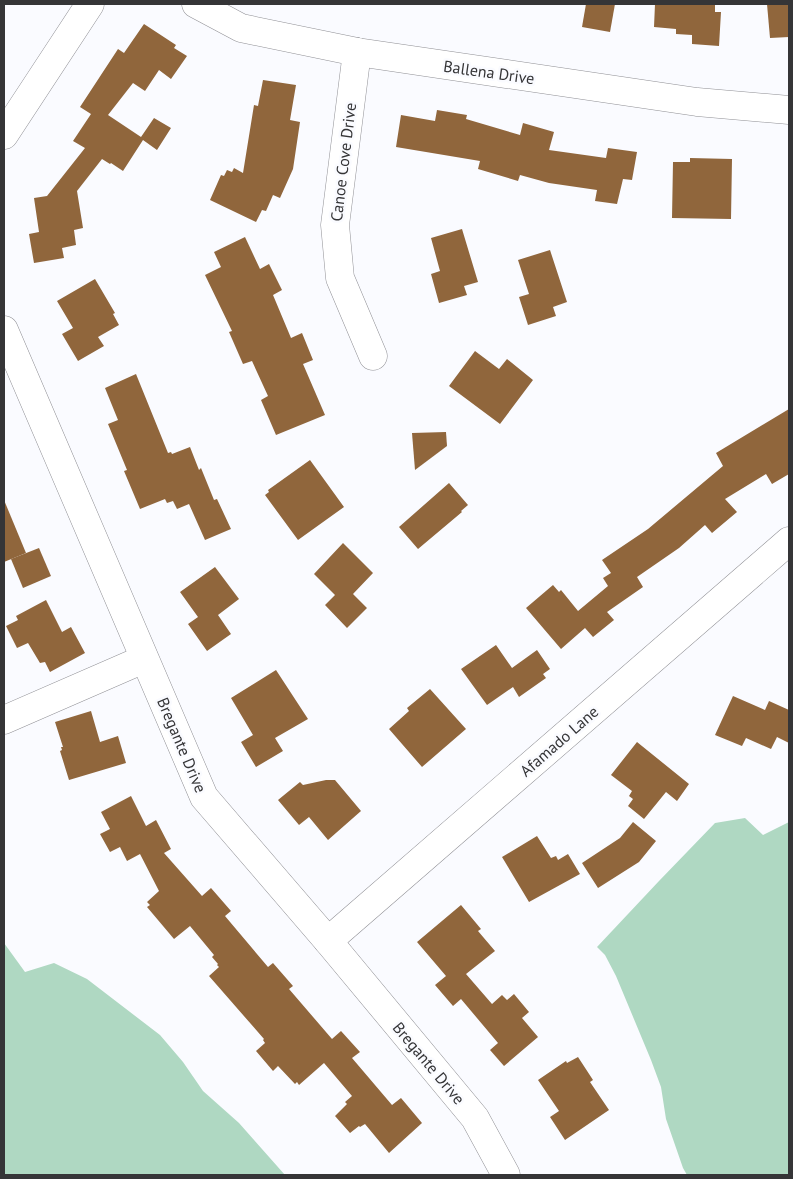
<svg xmlns="http://www.w3.org/2000/svg" width="793" height="1179" viewBox="0 0 793 1179" font-family="'PT Sans',sans-serif">
  <style>
    .green { fill: #afd8c2 }
    .building { fill: #90663c }
    .lines { fill: none; stroke-linecap: round; stroke-linejoin: round }
    .minor-casing { stroke: #909095; stroke-width: 29 }
    .minor { stroke: #fff; stroke-width: 28 }
    .labels { text-anchor: middle; stroke-width: 5; stroke-linejoin: round; paint-order: stroke }
    .street-label { font-size: 16px; fill: #353537; stroke: #fafbff }
  </style>
  <rect width="100%" height="100%" fill="#fafbff"/>
  <!-- green -->
  <g class="green">
    <polygon points="745,818 763,835 789,822 789,1175 687,1175 683,1168 666,1119 661,1087 651,1060 616,976 605,955 597,947 659,881 715,823"/>
    <polygon points="4,943 25,972 54,963 87,979 160,1035 183,1062 203,1091 239,1123 285,1175 4,1175"/>
  </g>
  <!-- building -->
  <g class="building">
    <polygon points="586,4 615,4 610,32 582,27"/>
    <polygon points="655,4 715,4 715,12 721,12 719,46 692,44 692,35 676,34 676,29 654,27"/>
    <polygon points="767,4 789,4 789,37 770,38"/>
    <polygon points="144,24 176,45 174,48 187,56 171,79 159,70 145,91 133,83 108,115 141,137 154,118 171,128 157,150 143,140 123,171 111,163 110,164 102,159 77,191 83,228 74,230 76,245 62,248 64,258 34,263 29,234 39,232 34,198 47,196 85,148 73,141 91,114 80,107 118,49 124,53"/>
    <polygon points="263,80 296,85 290,120 300,122 293,169 280,198 273,195 266,211 262,210 256,222 210,200 221,175 224,176 227,170 232,172 234,168 243,173 254,105 258,106"/>
    <polygon points="437,110 467,115 466,119 520,135 523,123 554,132 549,150 606,158 608,148 637,152 632,180 623,179 617,204 595,201 597,190 549,183 520,175 518,181 478,169 480,161 396,147 401,115 435,121"/>
    <polygon points="690,158 732,159 731,219 672,218 673,162 690,162"/>
    <polygon points="462,229 478,282 464,286 467,295 439,303 431,274 440,271 431,238"/>
    <polygon points="245,237 260,269 269,264 282,290 273,295 291,338 302,333 313,360 303,364 325,415 276,435 261,400 268,396 252,361 243,364 229,332 232,331 205,275 221,267 214,252"/>
    <polygon points="550,250 567,302 553,307 556,316 528,325 519,297 529,294 518,260"/>
    <polygon points="95,279 115,313 113,314 119,325 98,337 104,346 78,361 62,334 73,328 57,301"/>
    <polygon points="475,351 499,369 507,359 533,380 500,424 449,386"/>
    <polygon points="136,374 168,453 171,452 172,454 190,447 199,470 201,468 214,500 217,499 231,529 205,540 189,504 177,509 173,501 167,503 165,499 140,509 124,471 127,470 108,424 118,420 105,388"/>
    <polygon points="789,409 789,474 772,484 766,474 725,499 737,512 712,533 705,525 679,548 637,577 643,587 607,612 614,620 593,637 585,628 561,649 526,608 553,585 559,592 561,590 578,611 608,586 603,578 611,573 602,560 648,529 723,466 716,453"/>
    <polygon points="446,432 447,446 415,470 412,433"/>
    <polygon points="310,460 344,507 298,540 265,495 269,492 268,490"/>
    <polygon points="449,483 468,505 461,511 462,512 418,549 399,527"/>
    <polygon points="4,500 26,553 4,562"/>
    <polygon points="343,543 373,573 353,594 367,608 347,628 325,605 335,595 314,574"/>
    <polygon points="39,548 51,576 23,588 11,559"/>
    <polygon points="215,567 239,599 218,615 231,634 207,651 188,624 198,617 180,592"/>
    <polygon points="46,600 62,632 71,627 85,653 50,672 45,662 40,663 28,643 17,648 6,626 18,620 16,616"/>
    <polygon points="496,645 512,668 537,650 550,669 543,674 546,678 519,697 513,687 487,705 461,669"/>
    <polygon points="276,670 308,719 275,738 283,751 256,767 241,742 253,735 231,698"/>
    <polygon points="430,689 466,729 422,767 389,729 409,711 407,708"/>
    <polygon points="733,696 765,710 769,701 789,710 789,743 777,737 771,749 746,738 742,746 715,735"/>
    <polygon points="91,711 100,742 118,736 126,763 69,780 60,751 62,750 61,747 63,747 55,722"/>
    <polygon points="637,742 689,784 677,801 666,792 644,819 628,806 633,799 629,796 632,791 611,775"/>
    <polygon points="326,780 335,780 361,811 328,840 309,817 299,825 278,800 300,782 303,785"/>
    <polygon points="131,796 146,826 156,820 171,849 164,853 202,896 211,888 231,911 225,916 268,967 273,963 293,986 289,989 332,1039 341,1031 360,1052 352,1058 392,1105 401,1098 422,1123 389,1153 365,1124 360,1127 359,1126 350,1133 335,1116 347,1104 345,1102 352,1096 324,1063 299,1085 297,1082 295,1084 278,1066 273,1071 256,1051 265,1043 263,1040 264,1039 209,976 219,967 217,965 218,964 212,957 214,955 190,926 174,939 147,907 150,905 147,902 159,891 140,854 127,861 120,847 110,852 100,834 110,829 101,812"/>
    <polygon points="633,822 656,841 639,862 598,888 582,863 620,838"/>
    <polygon points="537,836 551,858 556,856 558,860 568,854 580,874 529,902 502,857"/>
    <polygon points="461,905 481,929 478,931 495,951 466,974 492,1004 502,995 507,1000 514,994 529,1012 522,1018 538,1037 504,1066 490,1050 498,1043 461,999 453,1006 435,985 446,976 417,942"/>
    <polygon points="578,1057 593,1080 590,1082 609,1110 565,1140 550,1117 559,1111 538,1080 566,1061 567,1063"/>
  </g>
  <g class="lines">
    <defs>
      <g id="minor">
        <polyline points="196,4 241,28 357,52 697,102 789,110"/>
        <polyline points="357,52 335,225 340,278 373,356"/>
        <polyline points="4,135 90,4"/>
        <polyline points="4,330 204,797 328,941 475,1118 506,1175"/>
        <polyline points="4,720 144,659"/>
        <polyline points="328,941 789,541"/>
      </g>
    </defs>
    <!-- minor casing -->
    <use href="#minor" class="minor-casing"/>
    <!-- minor -->
    <use href="#minor" class="minor"/>
  </g>
  <g class="labels">
    <!-- street labels -->
    <g class="street-label">
      <text transform="translate(489 72) rotate(8)" y="6">Ballena Drive</text>
      <text transform="translate(343 162) rotate(-83)" y="6">Canoe Cove Drive</text>
      <text transform="translate(559 741) rotate(-41)" y="6">Afamado Lane</text>
      <text transform="translate(182 745) rotate(67)" y="6">Bregante Drive</text>
      <text transform="translate(429 1063) rotate(50)" y="6">Bregante Drive</text>
    </g>
  </g>
  <!-- border -->
  <rect width="793" height="1179" fill="none" stroke="#353537" stroke-width="10"/>
</svg>
